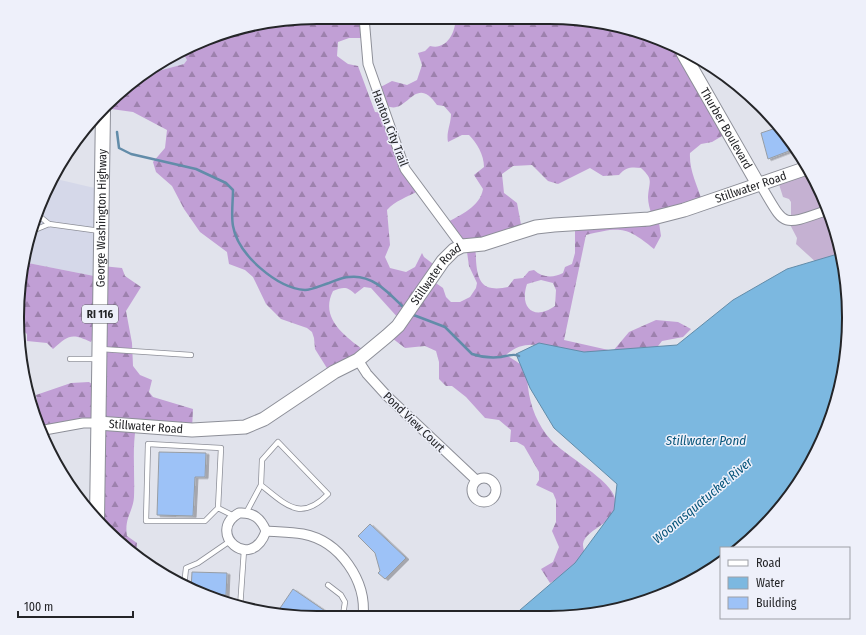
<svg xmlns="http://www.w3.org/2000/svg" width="866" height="635" viewBox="0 0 866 635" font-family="'Fira Sans Condensed',sans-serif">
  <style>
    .built { fill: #d5d8e9 }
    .grass { fill: #c5b1d2 }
    .forest { fill: url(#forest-firs); fill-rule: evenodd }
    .water { fill: #7cb8e0; stroke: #628ca9 }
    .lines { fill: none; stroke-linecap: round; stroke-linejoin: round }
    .stream { stroke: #628ca9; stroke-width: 2.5 }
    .building { fill: #9dc2f7; stroke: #979da4; filter: url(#shadow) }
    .lane-casing { stroke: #8d8f98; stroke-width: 6 }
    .street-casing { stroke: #8d8f98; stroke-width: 11 }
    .secondary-casing { stroke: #8d8f98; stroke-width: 15 }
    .primary-casing { stroke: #8d8f98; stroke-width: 16 }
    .lane { stroke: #fff; stroke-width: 4.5 }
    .street { stroke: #fff; stroke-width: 9 }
    .secondary { stroke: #fff; stroke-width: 13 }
    .primary { stroke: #fff; stroke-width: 14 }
    .labels { text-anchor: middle; stroke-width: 3; stroke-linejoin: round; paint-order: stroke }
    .shield { fill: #eef0fa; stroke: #616267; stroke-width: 1 }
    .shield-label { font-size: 11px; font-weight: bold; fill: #242528 }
    .street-label { font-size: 12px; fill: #242528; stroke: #eef0fa }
    .water-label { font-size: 13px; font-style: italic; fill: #06547a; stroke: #eef0fa }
    .rim { fill: none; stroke: #242528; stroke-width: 2 }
  </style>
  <defs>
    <pattern id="forest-firs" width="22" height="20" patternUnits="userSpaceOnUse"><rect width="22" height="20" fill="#c19fd5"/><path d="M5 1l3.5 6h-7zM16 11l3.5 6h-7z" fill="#9d81ad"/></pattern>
    <filter id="shadow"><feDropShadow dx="3" dy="1.5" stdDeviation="0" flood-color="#0004"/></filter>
  </defs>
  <rect width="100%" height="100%" fill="#e1e3ec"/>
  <!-- built -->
  <g class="built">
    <polygon points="183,53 187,60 184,64 140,76 151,68"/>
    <polygon points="52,178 103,190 94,276 23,262 48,185"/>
  </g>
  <!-- grass -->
  <path class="grass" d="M807,167C825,195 837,228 842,261L818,264L796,244L797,238L784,213L791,219V202L789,199L783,197L777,178Z"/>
  <!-- forest -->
  <g class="forest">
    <path d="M317,17H365L364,38H349L338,42L337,56L348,64L358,66L375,112L384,113L418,191C407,197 395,201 387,210L390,245L385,257L390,268L406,272L415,267L422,253L424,257L437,267L430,279L443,288L446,297L451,302H460L470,297L476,288L477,283L469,266L466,245L446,223C460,215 480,207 483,189L474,175L484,167C484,155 477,143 469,135H462L448,142C446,132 451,124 451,114L444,106L437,105C416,74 408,112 390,107C386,106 382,102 379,101L375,90L392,81L407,85L417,80L422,65L418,53L425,51L430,46C446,51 457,32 455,17L568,18L626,27L682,52L727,133L712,142L701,144L690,153C689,170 697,184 702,201L658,216L661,236L654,249C626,226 620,227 586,235L564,340L613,351L629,332L656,320L678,322L691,329L683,337L662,341L651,355L606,363L536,345C524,344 515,347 506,355C512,359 524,365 527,372C529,376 527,383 528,387C530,406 538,426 551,440C564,455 613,481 615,499C619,525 586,527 583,544C583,548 585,555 586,559L580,566L550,583L541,569L553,562L559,547L552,531L556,522V500L553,493L536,485L539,480V472L524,446L517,442H510L511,430L499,420L485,418L466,397L452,386H446L439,379V362L436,351L425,346L405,348L388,335L400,320L371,288L364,287L355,294C347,286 343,287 333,291C319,319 346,337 366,352L330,373L315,349L314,338L312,332L307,328L281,319L266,304L253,277L245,270L229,264L227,252L200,232L184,209L172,186L156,172L153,162L165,148L167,130L133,112L104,108L140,76L184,64L187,60L183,53L240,27ZM532,165L548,181L558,184L590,168L603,176L619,175C626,167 631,167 641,168C654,180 649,181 648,197C648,203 650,210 652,216L575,223V253L572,264L565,267L563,273C553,278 543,278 534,270L529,271L523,278L514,279L508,287C503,288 497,289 492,288C473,286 477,257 475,244L522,230L517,203L504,193L502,174L513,166ZM541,280L553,283L556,290L555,306C534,321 519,308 527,284Z"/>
    <path d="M23,262L94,276L102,266L122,268L125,276L141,287L126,311L132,343L133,366L140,375L152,380L149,392L153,397L193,409L192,429L136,426C132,450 135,473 134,497C133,512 124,518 127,536L137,543L136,554L120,544L87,509L96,508L99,424L41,433L40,415L36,395L71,383L89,382L100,390V322L91,342C71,333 69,335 53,349L47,343L27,341V334L20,328Z"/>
  </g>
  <!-- water -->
  <path class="water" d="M841,253C843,268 848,283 848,298C852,378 825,452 775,514C765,527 752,537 740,548H721V561L664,595L588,615L513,616L575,563L614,510L617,484L554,428L530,388L516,354L539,343L584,352L677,345L733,300L787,269Z"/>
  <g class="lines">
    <!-- stream -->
    <g class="stream">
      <path d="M117,132L119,148L131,154L196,169L226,183L233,190C233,201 231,215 233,226C238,255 277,288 305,290C312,290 322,285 329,283C335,281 342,277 349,277C372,274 388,292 403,307"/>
      <path d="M411,314L445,327L472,354C481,357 492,358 501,357C507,356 514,353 519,356"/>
    </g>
  </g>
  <!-- building -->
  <g class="building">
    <polygon points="779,127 781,129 789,151 768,159 761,133"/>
    <polygon points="159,452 206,453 205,477 195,477 193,516 157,515"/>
    <polygon points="370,524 406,558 385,579 378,573 380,571 375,553 358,536"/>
    <polygon points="192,572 227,573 226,595 203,594 191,589"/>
    <polygon points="293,589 334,617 298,617 276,614"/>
  </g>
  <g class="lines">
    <defs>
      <g id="lane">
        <polyline points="38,215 49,224"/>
        <polyline points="32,231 49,224 100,231"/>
        <polyline points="101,349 191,355"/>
        <polyline points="70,359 97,359"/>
        <polyline points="218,508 205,521 146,521 148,444 221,448 218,508 234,516"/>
        <path d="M246,513L261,485C286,505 301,522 328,494L278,442L262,460L261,485"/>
        <polyline points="328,585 341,595 345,602 343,615"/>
        <polyline points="184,587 186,568 198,563 230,541"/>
        <polyline points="240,608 244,550"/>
      </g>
      <g id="street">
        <polyline points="364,17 368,64 405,169 462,246"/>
        <path d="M760,184C786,227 779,227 828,210"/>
        <polyline points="358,360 367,374 387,396 475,479"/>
        <polyline points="39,431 83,423 98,423"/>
        <circle cx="484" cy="490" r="12"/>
        <path d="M239,513C254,512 261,519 266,531C251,574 205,532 239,513Z"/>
        <path d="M266,531C279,532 291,532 303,534C340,541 367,581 363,617"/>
      </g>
      <g id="secondary">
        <path id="s1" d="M683,53L758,184"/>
        <path id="s2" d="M98,423L192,430L245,427L264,419L334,372L358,360L387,336L398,326L443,261L454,250L462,246L483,244L536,227L554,225L649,219L684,210L807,168"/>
      </g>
      <g id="primary">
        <path id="s3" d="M97,519L103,110"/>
      </g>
    </defs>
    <!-- lane casing -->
    <use href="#lane" class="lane-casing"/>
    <!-- street casing -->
    <use href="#street" class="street-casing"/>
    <!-- secondary casing -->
    <use href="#secondary" class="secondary-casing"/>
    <!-- primary casing -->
    <use href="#primary" class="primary-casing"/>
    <!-- lane -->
    <use href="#lane" class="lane"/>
    <!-- street -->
    <use href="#street" class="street"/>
    <!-- secondary -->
    <use href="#secondary" class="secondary"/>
    <!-- primary -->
    <use href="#primary" class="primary"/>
  </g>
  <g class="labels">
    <!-- shield labels -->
    <rect class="shield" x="82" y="305" width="36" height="18" rx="3"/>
    <g class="shield-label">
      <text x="100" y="318">RI 116</text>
    </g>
    <!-- street labels -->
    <g class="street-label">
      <text transform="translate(390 128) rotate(69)" y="4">Hanton City Trail</text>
      <text dy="4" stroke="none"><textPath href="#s1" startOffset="87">Thurber Boulevard</textPath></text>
      <text dy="4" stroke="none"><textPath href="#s2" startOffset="732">Stillwater Road</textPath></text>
      <text dy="4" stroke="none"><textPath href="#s3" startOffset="301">George Washington Highway</textPath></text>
      <text dy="4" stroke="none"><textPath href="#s2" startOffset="396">Stillwater Road</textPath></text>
      <text transform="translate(414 422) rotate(44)" y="4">Pond View Court</text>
      <text dy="4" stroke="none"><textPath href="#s2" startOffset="48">Stillwater Road</textPath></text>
    </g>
    <!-- water labels -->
    <g class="water-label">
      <text x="706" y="445">Stillwater Pond</text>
      <text transform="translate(702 500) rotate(-40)" y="5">Woonasquatucket River</text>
    </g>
  </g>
  <!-- crop -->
  <path d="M0 0H866V635H0ZM317 24H549A293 293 0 0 1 842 317V318A293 293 0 0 1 549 611H317A293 293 0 0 1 24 318V317A293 293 0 0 1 317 24Z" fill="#eef0fa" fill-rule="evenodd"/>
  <path class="rim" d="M317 24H549A293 293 0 0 1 842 317V318A293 293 0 0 1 549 611H317A293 293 0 0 1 24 318V317A293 293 0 0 1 317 24Z"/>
  <!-- legend -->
  <rect x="720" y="547" width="130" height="72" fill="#eef0fa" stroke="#9d9fa6"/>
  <rect x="728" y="560" width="20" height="6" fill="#ffffff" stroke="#9d9fa6"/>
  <text x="756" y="567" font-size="12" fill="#242528">Road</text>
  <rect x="728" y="577" width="20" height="12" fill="#7cb8e0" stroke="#9d9fa6"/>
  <text x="756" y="587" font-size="12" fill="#242528">Water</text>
  <rect x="728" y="597" width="20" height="12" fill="#9dc2f7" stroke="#9d9fa6"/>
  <text x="756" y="607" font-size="12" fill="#242528">Building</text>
  <!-- scale -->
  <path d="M18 611v6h115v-6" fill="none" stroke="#242528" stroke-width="2"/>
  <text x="24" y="611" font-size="12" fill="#242528" stroke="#eef0fa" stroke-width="3" paint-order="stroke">100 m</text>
</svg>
